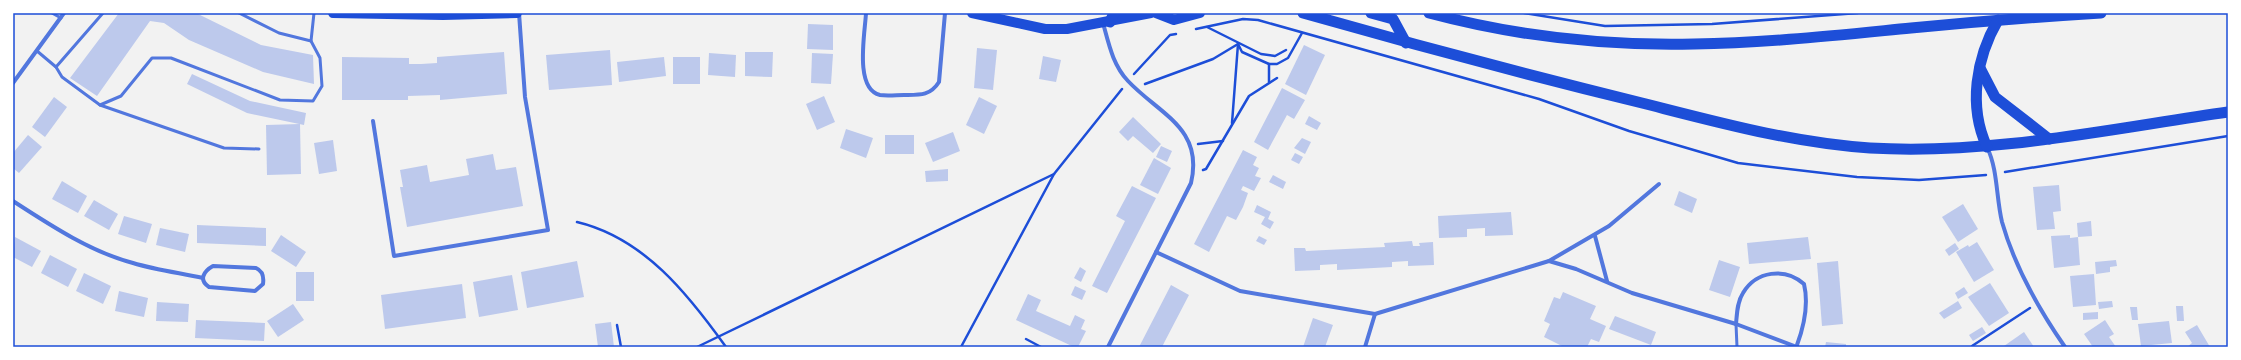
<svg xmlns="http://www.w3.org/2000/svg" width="2241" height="360" viewBox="0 0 2241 360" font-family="Overpass,sans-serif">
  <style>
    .building { fill: #bdc9ec }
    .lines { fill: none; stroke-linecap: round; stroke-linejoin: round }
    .path { stroke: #1d4ed8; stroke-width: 2.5 }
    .service { stroke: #5277de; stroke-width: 3 }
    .minor { stroke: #5277de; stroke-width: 4 }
    .primary { stroke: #1d4ed8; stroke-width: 10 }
    .trunk { stroke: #1d4ed8; stroke-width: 11 }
    .neatline { fill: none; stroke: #1d4ed8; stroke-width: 1.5 }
  </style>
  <rect width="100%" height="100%" fill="#f2f2f2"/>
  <!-- building -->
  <g class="building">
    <polygon points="119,13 196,13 261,45 313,55 314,84 263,72 189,40 164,23 150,21 97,96 70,78"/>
    <polygon points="808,24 833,25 833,50 807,49"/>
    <polygon points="1304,45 1325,55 1306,95 1285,84"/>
    <polygon points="977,48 997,50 993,90 974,88"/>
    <polygon points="610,50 612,85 549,90 546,55"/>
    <polygon points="504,52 507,94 440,100 440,95 408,96 408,100 342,100 342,57 409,58 409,64 421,64 437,63 437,57"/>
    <polygon points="745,52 773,52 772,77 745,76"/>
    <polygon points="709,53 736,55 735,77 708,75"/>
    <polygon points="812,53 833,54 831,84 811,83"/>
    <polygon points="1043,56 1061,60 1056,82 1039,79"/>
    <polygon points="664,57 666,76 619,82 617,62"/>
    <rect x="673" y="57" width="27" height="27"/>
    <polygon points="192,74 250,101 306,113 304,125 247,113 187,84"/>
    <polygon points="1282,88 1305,100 1294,119 1287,115 1268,150 1254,142"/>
    <polygon points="824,96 835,122 817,130 806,104"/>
    <polygon points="54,97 67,107 45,137 32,127"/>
    <polygon points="979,97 997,106 984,134 966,125"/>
    <polygon points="1309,116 1321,123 1317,130 1305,124"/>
    <polygon points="1133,117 1161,144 1153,153 1133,136 1128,141 1119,132"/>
    <polygon points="300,124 301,174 267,175 266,125"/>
    <polygon points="846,129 873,138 866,158 840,148"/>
    <polygon points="953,132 960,151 933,162 925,143"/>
    <polygon points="28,135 42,147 19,173 13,168 13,153"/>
    <rect x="885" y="135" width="29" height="19"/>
    <polygon points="1302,138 1311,142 1305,154 1294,148"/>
    <polygon points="333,140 337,171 319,174 314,143"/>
    <polygon points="1161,146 1172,151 1167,162 1156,157"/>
    <polygon points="1243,150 1257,157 1253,165 1259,168 1255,176 1261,178 1254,191 1243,186 1241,190 1248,193 1243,207 1236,220 1227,216 1209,252 1194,244"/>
    <polygon points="1295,153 1303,157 1299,164 1291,160"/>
    <polygon points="493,154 496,170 516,167 523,206 407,227 400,187 403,187 400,170 427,165 430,182 469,175 466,159"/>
    <polygon points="1154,158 1171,168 1158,194 1140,185"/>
    <polygon points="948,169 948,181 926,182 925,171"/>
    <polygon points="1273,175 1286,182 1283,189 1269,182"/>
    <polygon points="62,181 87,196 78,213 52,199"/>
    <polygon points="2059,185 2061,211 2053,212 2055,229 2037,230 2033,187"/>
    <polygon points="1132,186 1156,198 1107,293 1092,286 1125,221 1116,216"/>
    <polygon points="1679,191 1697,199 1692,213 1674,205"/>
    <polygon points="94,200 118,214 109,230 84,216"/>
    <polygon points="1963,204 1978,229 1958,242 1942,217"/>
    <polygon points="1257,205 1271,212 1268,219 1274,222 1270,229 1261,224 1265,217 1254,212"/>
    <polygon points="1511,212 1513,235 1485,236 1485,228 1467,229 1467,237 1439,238 1438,216"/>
    <polygon points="124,216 152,224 146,243 118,234"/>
    <polygon points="2091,221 2092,236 2078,237 2077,223"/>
    <polygon points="197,225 266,228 266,246 197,243"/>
    <polygon points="160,228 189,234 185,252 156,245"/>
    <polygon points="281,235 306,252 296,267 271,251"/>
    <polygon points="2070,235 2070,238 2078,237 2080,265 2054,268 2051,236"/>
    <polygon points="1259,236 1267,240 1264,245 1256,241"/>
    <polygon points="15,237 41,251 32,267 13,257"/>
    <polygon points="1808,237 1811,259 1749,264 1747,243"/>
    <polygon points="1412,241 1413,246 1420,246 1419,243 1433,242 1434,265 1408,266 1408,261 1392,262 1392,267 1337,270 1337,264 1320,265 1320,270 1295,271 1294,248 1305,248 1306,251 1385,247 1384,243"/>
    <polygon points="1977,242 1994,270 1974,282 1956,252 1968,245 1969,247"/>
    <polygon points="1955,243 1959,249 1949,256 1945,250"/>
    <polygon points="50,255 77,269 68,287 41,273"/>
    <polygon points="1719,260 1740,267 1730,297 1709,290"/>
    <polygon points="2116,260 2117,266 2110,267 2110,272 2096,274 2095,262"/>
    <polygon points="577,261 584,297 527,308 521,272"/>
    <polygon points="1838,261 1843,324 1822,326 1817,263"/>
    <polygon points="1080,267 1086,271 1081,282 1074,278"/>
    <rect x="296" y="272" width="18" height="29"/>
    <polygon points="84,273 111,286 103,304 76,291"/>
    <polygon points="2094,274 2096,305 2073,307 2070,276"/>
    <polygon points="512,275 518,310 479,317 473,282"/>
    <polygon points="1990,283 2009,313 1989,326 1968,297"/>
    <polygon points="462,284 466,318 385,329 381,295"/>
    <polygon points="1171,285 1189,295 1165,341 1162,347 1139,347"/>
    <polygon points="1075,286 1086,291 1082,300 1071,295"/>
    <polygon points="1964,287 1968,293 1958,299 1955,293"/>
    <polygon points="119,291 148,298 144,317 115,311"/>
    <polygon points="1563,292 1596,306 1590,319 1606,326 1599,342 1591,339 1587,347 1564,347 1544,337 1550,324 1544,321 1554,297 1560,299"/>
    <polygon points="1028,294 1041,300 1036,311 1070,326 1075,315 1085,320 1081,329 1086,331 1078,347 1074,347 1016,320"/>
    <polygon points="1958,301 1962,308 1944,319 1939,313"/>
    <polygon points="2112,301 2113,307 2099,309 2098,302"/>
    <polygon points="157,302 189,304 188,322 156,321"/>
    <polygon points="293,304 304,320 278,337 267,321"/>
    <polygon points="2176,306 2183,306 2184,321 2177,321"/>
    <polygon points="2130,307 2137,307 2138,320 2132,320"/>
    <polygon points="2098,312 2098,319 2083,320 2083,313"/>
    <polygon points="1615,316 1656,332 1651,345 1609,329"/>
    <polygon points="1313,318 1333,325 1325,347 1303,347"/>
    <polygon points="196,320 265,323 264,341 195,338"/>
    <polygon points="2105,320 2114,334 2109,337 2116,347 2093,347 2084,334"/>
    <polygon points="2169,321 2172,343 2141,346 2138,324"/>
    <polygon points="611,322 614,347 598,347 595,324"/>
    <polygon points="2197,325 2210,347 2187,347 2192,343 2185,332"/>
    <polygon points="1982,327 1986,333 1973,341 1969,335"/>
    <polygon points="2024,332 2034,347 2005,347 2004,346"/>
    <polygon points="1826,342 1846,344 1846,347 1825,347"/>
  </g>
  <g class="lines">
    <!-- path -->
    <g class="path">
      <polyline points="1524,13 1605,26 1712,24 1858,13"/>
      <polyline points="1207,27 1261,54 1275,56 1286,50"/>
      <polyline points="1196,29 1243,19 1258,20 1539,99 1629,131 1738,163 1857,177 1919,180 1986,175"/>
      <polyline points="1238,44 1242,52 1269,64 1277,64 1288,58 1302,33"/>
      <polyline points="1269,64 1269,82"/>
      <polyline points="1134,74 1170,35 1176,34"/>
      <polyline points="1145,84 1213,59 1238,44"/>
      <polyline points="1232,123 1238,44"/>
      <polyline points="1198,144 1223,141"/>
      <polyline points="1203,170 1206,169 1249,96 1277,78"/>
      <polyline points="2005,172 2228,136"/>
      <path d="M577,222C644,238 688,294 726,347"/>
      <polyline points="617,325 621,347"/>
      <polyline points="1026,339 1041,347"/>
      <polyline points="1972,346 2030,308"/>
      <polyline points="697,347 1054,174"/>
      <polyline points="961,347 1054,174 1122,89"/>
    </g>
    <!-- service -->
    <g class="service">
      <polyline points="52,13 61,18"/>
      <polyline points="239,13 279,33 311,41"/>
      <polyline points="37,51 56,67 62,77 100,105 121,96 152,58 171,58 280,100 313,101 322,86 320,58 311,41 314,13"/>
      <polyline points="56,67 103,13"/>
      <polyline points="100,105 224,148 259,149"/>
      <polyline points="1736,324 1737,347"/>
    </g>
    <!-- minor -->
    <g class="minor">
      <path d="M866,13C865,33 854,89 880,95C887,96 897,95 904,95C920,95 930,96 939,82L945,13"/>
      <path d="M1103,23C1109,45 1113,65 1128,81C1159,114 1204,128 1191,183L1108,347"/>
      <polyline points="13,83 64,13"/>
      <polyline points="373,121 394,256 548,230 525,97 519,13"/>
      <path d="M1987,147C1998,170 1996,197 2002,222C2015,268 2038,308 2065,347"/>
      <path d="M13,201C50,225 91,252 133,263C156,270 180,273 203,278"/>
      <polyline points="1595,236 1607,281"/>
      <polyline points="1156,252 1240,291 1375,314 1549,261 1576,269 1632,293 1736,324 1797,347"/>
      <polyline points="1549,261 1609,226 1659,184"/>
      <path d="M213,266L256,268C263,271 264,277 263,284L255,291L209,287C198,280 204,271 213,266Z"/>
      <path d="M1736,324C1737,314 1737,302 1743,293C1756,271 1785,267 1804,284C1809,305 1804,326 1797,345"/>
      <polyline points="1365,347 1375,314"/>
    </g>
    <!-- primary -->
    <g class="primary">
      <polyline points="333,13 443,15 517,13"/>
      <polyline points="972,13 1045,29 1067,29 1151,13"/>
      <polyline points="1156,13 1174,20 1200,13"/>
    </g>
    <!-- trunk -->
    <g class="trunk">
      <path d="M1303,13C1415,45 1528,75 1642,103C1717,122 1793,143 1870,148C1991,155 2109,129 2228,112"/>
      <polyline points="1371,13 1393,19 1406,43"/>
      <path d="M1429,13C1515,36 1606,46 1694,44C1767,43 1839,35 1911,28C1974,22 2037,17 2101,13"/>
      <polyline points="1110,22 1114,13"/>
      <polyline points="1980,68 1995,97 2049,139"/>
      <path d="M1987,147C1968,106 1976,58 1998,20"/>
    </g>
  </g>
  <!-- border -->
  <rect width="2241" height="360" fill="none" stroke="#ffffff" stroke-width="28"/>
  <rect x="14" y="14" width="2213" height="332" class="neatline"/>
</svg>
